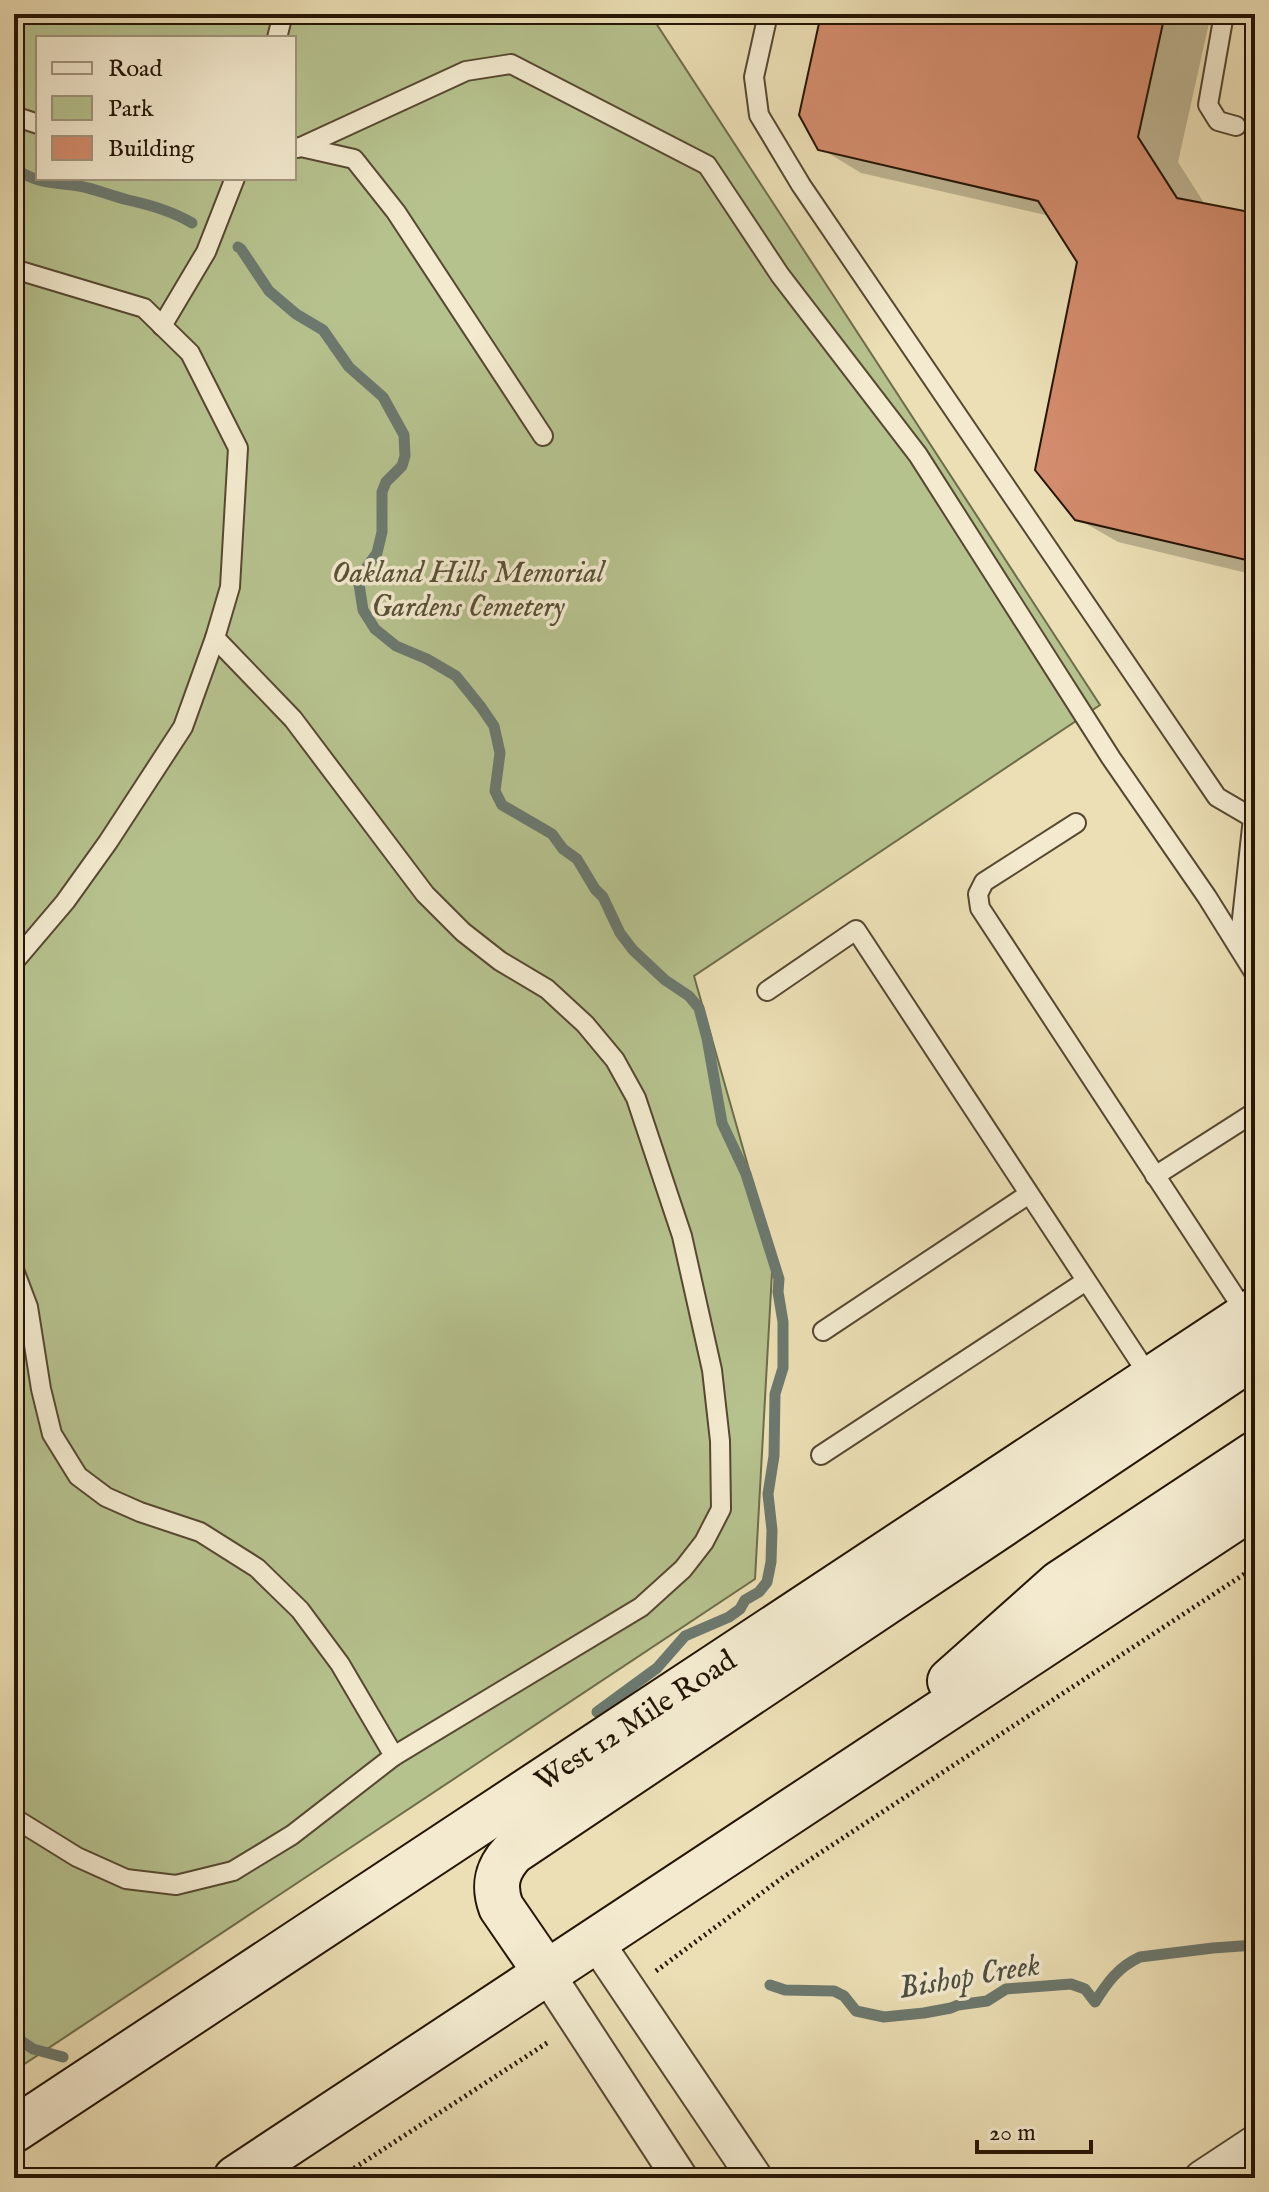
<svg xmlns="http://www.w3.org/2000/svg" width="1269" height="2192" viewBox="0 0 1269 2192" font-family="'IM FELL English',serif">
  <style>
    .green { fill: #b6c28e; stroke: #6e6c4a; stroke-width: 2; fill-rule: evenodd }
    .shadow { fill: #0003 }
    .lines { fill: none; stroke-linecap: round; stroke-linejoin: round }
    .stream { stroke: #6c796f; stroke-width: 11 }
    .building { fill: #d38c6d; stroke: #251505; stroke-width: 2 }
    .service-casing { stroke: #574831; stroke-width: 22 }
    .minor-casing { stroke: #574831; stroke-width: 38 }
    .secondary-casing { stroke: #251505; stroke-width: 48 }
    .path { stroke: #251505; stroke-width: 5; stroke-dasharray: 2 4; stroke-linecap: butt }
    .service { stroke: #f3eacf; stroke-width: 18 }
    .minor { stroke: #f3eacf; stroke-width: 34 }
    .secondary { stroke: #f3eacf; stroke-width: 44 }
    .labels { text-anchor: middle; stroke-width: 7; stroke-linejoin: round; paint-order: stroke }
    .park-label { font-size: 30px; font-style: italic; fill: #585235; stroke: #f3eacf }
    .street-label { font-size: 30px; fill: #251505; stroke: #f3eacf }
    .water-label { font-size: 32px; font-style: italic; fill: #4e4f43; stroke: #f3eacf }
  </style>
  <rect width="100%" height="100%" fill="#ecdfb5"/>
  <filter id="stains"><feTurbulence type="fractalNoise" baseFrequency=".0025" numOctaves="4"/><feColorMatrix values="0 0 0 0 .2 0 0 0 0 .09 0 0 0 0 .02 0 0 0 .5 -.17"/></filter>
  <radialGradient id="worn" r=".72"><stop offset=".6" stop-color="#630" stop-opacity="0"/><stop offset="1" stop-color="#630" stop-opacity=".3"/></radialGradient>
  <!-- green -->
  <path class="green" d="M14,14H650L1100,705L694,976L773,1254L755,1579L14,2071ZM38,38H294V178H38Z"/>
  <!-- shadow -->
  <polygon class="shadow" points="823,14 1211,14 1178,162 1206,206 1255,215 1255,575 1118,542 1076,518 1079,262 1050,216 861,173 820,148"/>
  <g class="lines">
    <!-- stream -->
    <g class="stream">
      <path d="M14,168C37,184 53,182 79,186C96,189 111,196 128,200C151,205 172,211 192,223"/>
      <polyline points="238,247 241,249 269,291 296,314 323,330 349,367 383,397 404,435 405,456 402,466 386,482 382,492 382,532 377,553 364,571 359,584 363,610 375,629 396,646 427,659 456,676 481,707 494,726 500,753 495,791 502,805 552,834 563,849 577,859 595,889 603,897 620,933 633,950 665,980 689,996 699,1008 707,1038 722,1123 746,1174 779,1279 778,1292 783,1322 783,1368 775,1394 774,1456 768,1494 772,1530 771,1562 767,1582 759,1592 745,1600 740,1609 729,1617 685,1636 657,1668 597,1712"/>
      <path d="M770,1985L785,1990L834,1991L844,1996L856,2011L884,2017L924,2013L951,2008L958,2005L987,2001L1006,1989L1071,1984L1085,1989L1095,2002C1107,1983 1118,1967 1140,1957L1213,1948L1255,1945"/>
      <polyline points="14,2036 33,2049 63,2057"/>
    </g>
  </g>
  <!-- building -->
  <polygon class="building" points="821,14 1165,14 1138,137 1177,198 1255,213 1255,562 1075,520 1035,470 1077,262 1038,201 818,150 799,115"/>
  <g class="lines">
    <defs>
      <g id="service">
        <polyline points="768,14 754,77 759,115 801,185 1217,797 1253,818"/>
        <polyline points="1224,14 1208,105 1218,121 1236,126"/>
        <polyline points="277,38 283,14"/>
        <polyline points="14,116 38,124"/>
        <polyline points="301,147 466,71 511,64 707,165 780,275 918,455 1111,758 1207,897 1255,974"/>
        <polyline points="297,148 301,147 354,159 396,212 543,436"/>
        <polyline points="14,269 144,308 190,353 238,448 230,587 215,638 183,727 108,842 65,902 14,962"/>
        <polyline points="162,326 206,252 235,178"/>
        <polyline points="215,638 293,719 425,894 463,932 500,961 547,989 585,1024 615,1060 636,1098 682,1236 712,1370 720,1441 721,1509 704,1542 683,1569 641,1607 394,1756"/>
        <polyline points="1076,823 984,882 978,894 980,908 1247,1315"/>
        <polyline points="1239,946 1253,818"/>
        <polyline points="767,991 856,930 1151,1379"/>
        <polyline points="1155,1176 1255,1112"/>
        <polyline points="14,1270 28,1307 41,1389 52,1434 78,1476 106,1497 140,1512 200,1532 257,1568 300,1610 340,1664 394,1756 292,1835 233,1871 176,1885 126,1879 77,1857 14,1818"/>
        <polyline points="823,1331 1029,1194"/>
        <polyline points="821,1455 1086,1281"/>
      </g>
      <g id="minor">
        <polyline points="596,1942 755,2178"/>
        <polyline points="547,1974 680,2178"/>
        <polyline points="1202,2178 1255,2143"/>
      </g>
      <g id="secondary">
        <polyline points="950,1681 1060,1583 1255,1454"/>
        <path d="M547,1974L501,1907C493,1885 497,1869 513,1852L1255,1355"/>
        <polyline points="14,2130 1255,1310"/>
        <polyline points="236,2178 1255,1505"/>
      </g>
    </defs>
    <!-- service casing -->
    <use href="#service" class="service-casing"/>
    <!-- minor casing -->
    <use href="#minor" class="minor-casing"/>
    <!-- secondary casing -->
    <use href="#secondary" class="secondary-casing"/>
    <!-- path -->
    <g class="path">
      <polyline points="656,1971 782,1878 1255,1567"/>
      <polyline points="339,2178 550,2041"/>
    </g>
    <!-- service -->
    <use href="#service" class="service"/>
    <!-- minor -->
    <use href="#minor" class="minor"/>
    <!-- secondary -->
    <use href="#secondary" class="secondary"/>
  </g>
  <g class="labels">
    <!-- park labels -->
    <g class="park-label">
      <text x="468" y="582">Oakland Hills Memorial<tspan x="468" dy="34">Gardens Cemetery</tspan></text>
    </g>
    <!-- street labels -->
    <g class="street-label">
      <text transform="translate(635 1720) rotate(-33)" y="10">West 12 Mile Road</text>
    </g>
    <!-- water labels -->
    <g class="water-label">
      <text transform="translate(969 1975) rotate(-10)" y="11">Bishop Creek</text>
    </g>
  </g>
  <!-- margin -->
  <rect width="1269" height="2192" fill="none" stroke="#ecdfb5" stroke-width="48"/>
  <rect x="16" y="16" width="1237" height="2160" fill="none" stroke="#251505" stroke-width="4"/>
  <rect x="24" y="24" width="1221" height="2144" fill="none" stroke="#251505" stroke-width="2"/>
  <!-- legend -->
  <rect x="36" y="36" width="260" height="144" fill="#f3eacf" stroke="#a1957e" stroke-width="2"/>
  <rect x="52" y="62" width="40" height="12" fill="#f3eacf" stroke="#a1957e" stroke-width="2"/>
  <text x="108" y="76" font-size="24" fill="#251505">Road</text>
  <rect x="52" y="96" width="40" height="24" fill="#b6c28e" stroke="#a1957e" stroke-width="2"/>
  <text x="108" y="116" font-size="24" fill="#251505">Park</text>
  <rect x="52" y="136" width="40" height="24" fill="#d38c6d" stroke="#a1957e" stroke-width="2"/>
  <text x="108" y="156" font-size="24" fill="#251505">Building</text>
  <!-- scale -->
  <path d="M977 2140v12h114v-12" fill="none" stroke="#251505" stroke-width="4"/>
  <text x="989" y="2140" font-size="24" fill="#251505" stroke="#f3eacf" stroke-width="6" paint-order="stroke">20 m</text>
  <rect width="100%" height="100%" filter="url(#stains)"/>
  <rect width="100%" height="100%" fill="url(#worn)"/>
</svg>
